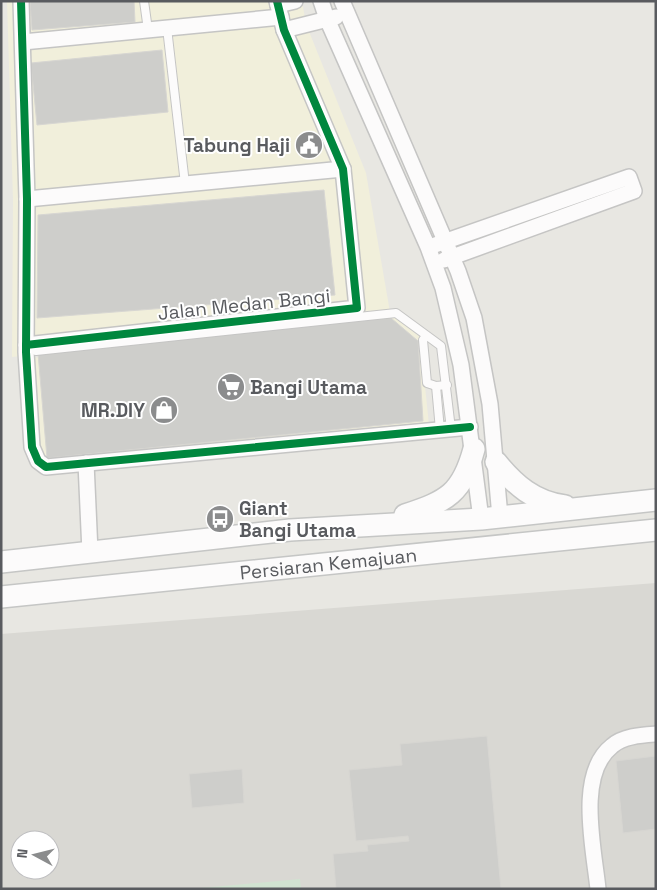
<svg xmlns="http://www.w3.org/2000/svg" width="657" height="890" viewBox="0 0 657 890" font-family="'Space Grotesk',sans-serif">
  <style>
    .commercial { fill: #f1efdb }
    .industrial { fill: #d9d8d3; fill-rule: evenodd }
    .green { fill: #d1e3d1 }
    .building { fill: #cececb; stroke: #d7d6d2 }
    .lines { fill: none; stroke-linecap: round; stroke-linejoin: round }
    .service-casing { stroke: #c5c5c4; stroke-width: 10 }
    .minor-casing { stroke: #c5c5c4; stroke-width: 18 }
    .secondary-casing { stroke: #c5c6c5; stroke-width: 24 }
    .service { stroke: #fcfbfb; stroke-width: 8 }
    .minor { stroke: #fcfbfb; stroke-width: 15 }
    .secondary { stroke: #fcfbfb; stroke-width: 21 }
    .cycleway-casing { stroke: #fff; stroke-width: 11 }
    .cycleway { stroke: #00873e; stroke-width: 8 }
    .labels { text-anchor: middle; stroke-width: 4; stroke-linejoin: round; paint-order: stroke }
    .poi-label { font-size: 19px; font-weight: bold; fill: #595b5f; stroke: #fff; text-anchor: end }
    .street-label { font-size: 19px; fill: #595b5f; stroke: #fff }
  </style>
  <rect width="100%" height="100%" fill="#e8e7e2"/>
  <!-- commercial -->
  <polygon class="commercial" points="7,1 302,1 306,24 366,173 391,318 396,318 420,337 429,425 42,458 37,446 32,358 357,322 12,357 13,200"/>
  <!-- industrial -->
  <path class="industrial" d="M656,583V889H1V634ZM20,840H50V870H20Z"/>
  <!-- green -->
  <polygon class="green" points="300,879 301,889 190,889"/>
  <!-- building -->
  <g class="building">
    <polygon points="30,1 134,1 135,22 32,30"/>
    <polygon points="162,50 168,112 37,125 31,63"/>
    <polygon points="324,190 335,295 37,318 38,215"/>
    <polygon points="391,318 418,341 423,421 47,458 38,353"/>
    <polygon points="487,736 501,889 336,889 333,854 368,851 367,845 409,841 408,836 356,841 349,770 402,765 400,744"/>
    <polygon points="656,756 656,829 623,833 616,761"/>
    <polygon points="242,769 244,803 192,808 189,774"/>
  </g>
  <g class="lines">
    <defs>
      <g id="service">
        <polyline points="144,1 148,30"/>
        <polyline points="167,28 185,184"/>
        <polyline points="426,336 423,340 427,383 436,386 447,385"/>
        <polyline points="36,351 396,313 441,346 451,429"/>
        <polyline points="436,386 440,430"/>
      </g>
      <g id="minor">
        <polyline points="21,1 27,199 26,352 32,447 38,461 46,467 470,427"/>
        <polyline points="321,1 327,19 428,247 443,288 461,365 481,519"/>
        <polyline points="342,1 458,271 474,318 490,404 500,517"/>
        <polyline points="278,5 295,1"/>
        <polyline points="284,30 336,17"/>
        <polyline points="23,42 281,17"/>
        <polyline points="27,199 343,169"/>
        <polyline points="435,245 629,177 634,191 444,260"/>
        <polyline points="26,345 357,308 343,169 284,30 277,1"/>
        <polyline points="86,463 90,552"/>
        <path d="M598,889C594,849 576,774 612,746C623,736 642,735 656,734"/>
      </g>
      <g id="secondary">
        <path d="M496,462C515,485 534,502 565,506"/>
        <path d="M405,515C447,501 462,494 474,449"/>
        <polyline points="1,562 290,530 481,519 656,500"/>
        <path id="s1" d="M1,597L656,530"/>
      </g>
    </defs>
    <!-- service casing -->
    <use href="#service" class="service-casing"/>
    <!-- minor casing -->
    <use href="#minor" class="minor-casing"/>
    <!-- secondary casing -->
    <use href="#secondary" class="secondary-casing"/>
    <!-- service -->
    <use href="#service" class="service"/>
    <!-- minor -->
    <use href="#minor" class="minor"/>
    <!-- secondary -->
    <use href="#secondary" class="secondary"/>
    <defs>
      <g id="cycleway">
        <polyline points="21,1 27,199 26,352 32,447 38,461 46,467 470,427"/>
        <polyline points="26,345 357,308 343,169 284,30 277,1"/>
      </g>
    </defs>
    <!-- cycleway casing -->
    <use href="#cycleway" class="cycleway-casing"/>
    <!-- cycleway -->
    <use href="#cycleway" class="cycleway"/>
  </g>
  <!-- icons -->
  <defs>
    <symbol id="civic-disc" viewBox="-11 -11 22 22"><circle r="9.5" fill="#8b8c8d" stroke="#fff"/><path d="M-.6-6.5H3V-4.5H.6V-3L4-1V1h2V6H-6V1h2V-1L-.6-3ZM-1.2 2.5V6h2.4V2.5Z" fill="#fff"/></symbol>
    <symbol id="supermarket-disc" viewBox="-11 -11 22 22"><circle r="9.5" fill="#8b8c8d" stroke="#fff"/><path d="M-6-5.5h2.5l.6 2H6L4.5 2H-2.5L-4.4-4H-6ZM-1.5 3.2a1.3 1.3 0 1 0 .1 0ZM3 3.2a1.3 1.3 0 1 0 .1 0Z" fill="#fff"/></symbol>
    <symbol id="shop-disc" viewBox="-11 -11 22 22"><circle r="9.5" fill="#8b8c8d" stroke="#fff"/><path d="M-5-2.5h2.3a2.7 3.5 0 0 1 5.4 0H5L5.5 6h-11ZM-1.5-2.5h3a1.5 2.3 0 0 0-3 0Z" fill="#fff"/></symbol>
    <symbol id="bus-disc" viewBox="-11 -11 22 22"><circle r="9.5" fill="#8b8c8d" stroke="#fff"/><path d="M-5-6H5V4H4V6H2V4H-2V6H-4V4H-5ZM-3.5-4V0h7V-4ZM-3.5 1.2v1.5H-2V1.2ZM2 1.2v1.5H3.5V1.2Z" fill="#fff"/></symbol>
  </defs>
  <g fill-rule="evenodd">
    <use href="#civic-disc" x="293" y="129" width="32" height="32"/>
    <use href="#supermarket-disc" x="215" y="371" width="32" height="32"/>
    <use href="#shop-disc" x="148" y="394" width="32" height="32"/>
    <use href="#bus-disc" x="204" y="503" width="32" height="32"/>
  </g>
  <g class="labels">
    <!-- poi labels -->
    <g class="poi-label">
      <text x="290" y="152">Tabung Haji</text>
      <text x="250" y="394" text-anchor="start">Bangi Utama</text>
      <text x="145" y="417">MR.DIY</text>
      <text x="239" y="515" text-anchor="start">Giant<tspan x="239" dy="22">Bangi Utama</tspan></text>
    </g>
    <!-- street labels -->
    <g class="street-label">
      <text transform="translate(244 304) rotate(-6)" y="7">Jalan Medan Bangi</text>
      <text dy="7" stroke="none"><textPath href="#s1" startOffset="329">Persiaran Kemajuan</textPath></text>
    </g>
  </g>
  <!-- border -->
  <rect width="657" height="890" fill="none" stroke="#595b5f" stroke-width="5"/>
  <!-- north arrow -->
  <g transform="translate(35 855) rotate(277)"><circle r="24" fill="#ffffff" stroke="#bdbdbf"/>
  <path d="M0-4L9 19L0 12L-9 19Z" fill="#8b8c8d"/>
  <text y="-8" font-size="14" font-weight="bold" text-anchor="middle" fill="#595b5f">N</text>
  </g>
</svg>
